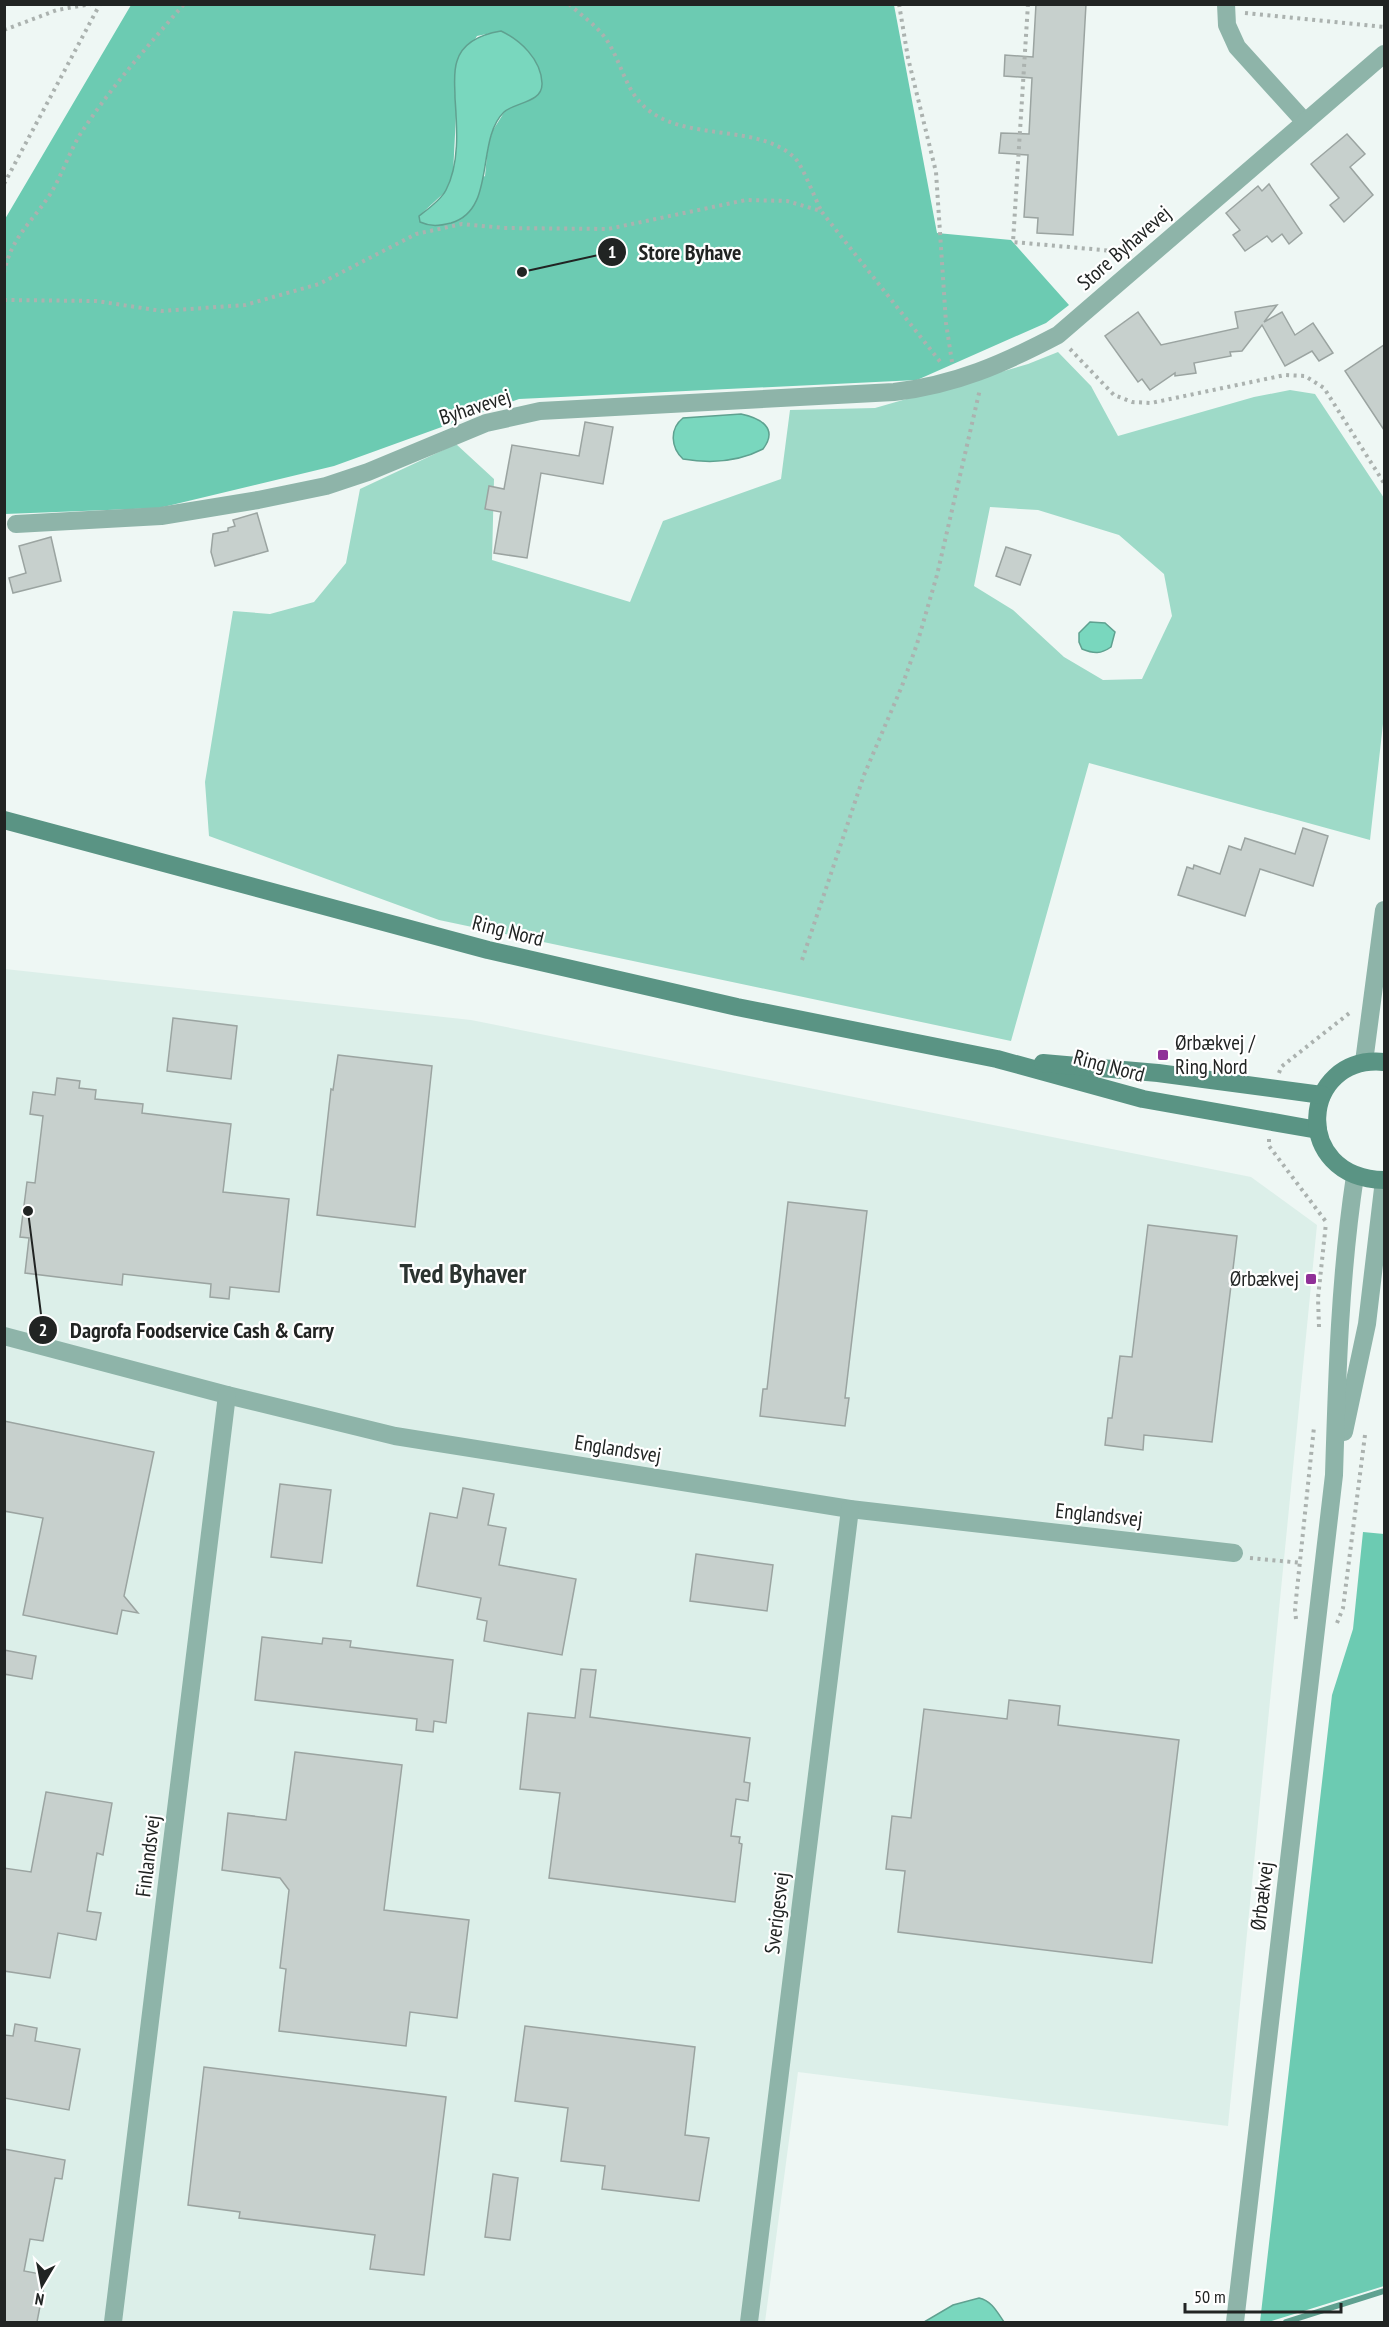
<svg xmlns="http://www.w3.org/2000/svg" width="1389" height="2327" viewBox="0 0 1389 2327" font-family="'PT Sans Narrow',sans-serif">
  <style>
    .built { fill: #dcefe9 }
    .green { fill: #9edac8; fill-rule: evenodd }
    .forest { fill: #6ccbb2; fill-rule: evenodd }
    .water { fill: #79d7be; stroke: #5fa190; stroke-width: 1.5 }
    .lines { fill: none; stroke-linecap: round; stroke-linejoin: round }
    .stream { stroke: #5fa190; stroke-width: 6 }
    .building { fill: #c7d0cd; stroke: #9ba4a1; stroke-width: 1.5 }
    .path { stroke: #abb2af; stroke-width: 4; stroke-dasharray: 3 4.5; stroke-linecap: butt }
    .minor { stroke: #8eb4a9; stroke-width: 18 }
    .tertiary { stroke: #8eb4a9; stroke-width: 18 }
    .secondary { stroke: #5a9484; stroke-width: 18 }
    .poi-dot { fill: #903098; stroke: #fff; stroke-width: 2 }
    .labels { text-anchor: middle; stroke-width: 4.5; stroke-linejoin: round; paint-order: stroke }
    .street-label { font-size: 21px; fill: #212423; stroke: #fff }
    .poi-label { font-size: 21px; fill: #212423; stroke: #fff; text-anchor: start }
    .district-label { font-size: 27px; font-weight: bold; fill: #2b3330; stroke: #fff }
    .leader { fill: none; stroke: #212423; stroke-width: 2 }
    .callout-dot { fill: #212423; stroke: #fff; stroke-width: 2 }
    .mark-label { font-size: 18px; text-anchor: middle; font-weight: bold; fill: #fff }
    .callout-label { font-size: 22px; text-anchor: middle; font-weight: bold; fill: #212423; stroke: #fff; stroke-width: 4.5; stroke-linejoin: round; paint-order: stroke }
  </style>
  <rect width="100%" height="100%" fill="#eef7f4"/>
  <!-- built -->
  <polygon class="built" points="5,969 471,1020 1251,1177 1317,1225 1228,2126 798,2072 765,2322 5,2322"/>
  <!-- green -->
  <path class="green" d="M1058,352L1091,386L1118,436L1254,397L1290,390L1315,394L1384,498V715L1370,840L1089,763L1011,1041L439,920L209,836L205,782L233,611L270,614L314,602L346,563L360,489L456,444L494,479L492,560L630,602L663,521L781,479L790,410L875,408L1028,364ZM990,507L1038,510L1119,535L1164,574L1172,616L1142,679L1103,680L1064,657L1013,610L974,586Z"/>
  <!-- forest -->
  <g class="forest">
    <path d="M131,5H894L937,233L1011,240L1069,305L1046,323L917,380L519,399L334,466L159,508L5,514V219ZM501,31L505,111L493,130L488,145L485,176L419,216L445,192L453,174L456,115L454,76L477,36Z"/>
    <polygon points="1363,1532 1384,1534 1384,2286 1268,2322 1260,2322 1332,1695 1353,1629"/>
  </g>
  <!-- water -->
  <g class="water">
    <path d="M501,31C520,40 541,59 542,83C543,103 515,102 504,112C475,140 497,210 451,223C439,226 431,227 420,222L419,216C428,209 441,200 446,190C460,163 457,127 455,98C455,85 453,73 457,61C463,41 483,34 501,31Z"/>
    <path d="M741,414C760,418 779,428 763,449C738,462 712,464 683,459C671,448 669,429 683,418Z"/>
    <path d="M1090,622L1105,623L1115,632L1111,647C1101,654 1094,654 1082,649L1079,642V633Z"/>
    <path d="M979,2298C992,2301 997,2312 1004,2322H924L953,2305Z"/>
  </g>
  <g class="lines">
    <!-- stream -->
    <polyline class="stream" points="1286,2322 1384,2291"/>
  </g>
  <!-- building -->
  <g class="building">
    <polygon points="1036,4 1086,4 1073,235 1037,233 1038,218 1024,217 1028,155 999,153 1001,133 1029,134 1032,78 1004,76 1005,55 1033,57"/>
    <polygon points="1347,134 1365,154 1350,167 1373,195 1344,222 1330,205 1339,198 1311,164"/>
    <polygon points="1269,184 1302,233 1289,244 1282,234 1272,242 1267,236 1245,251 1233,235 1240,230 1226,213 1258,186 1262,191"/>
    <polygon points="1277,305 1264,322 1282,312 1295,335 1313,323 1333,353 1319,361 1312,351 1285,366 1262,325 1242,351 1230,352 1231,356 1194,363 1196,373 1175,376 1175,373 1150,390 1142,379 1138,382 1105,336 1138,312 1161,345 1238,328 1235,312"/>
    <polygon points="1384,345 1384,430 1345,371"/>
    <polygon points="585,422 613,427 603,484 541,473 527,558 494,553 501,512 485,509 489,486 504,489 512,445 579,456"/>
    <polygon points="257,513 268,551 215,566 211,552 213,534 228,531 228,528 235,526 233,520"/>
    <polygon points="51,537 61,581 13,593 9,578 26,573 19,546"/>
    <polygon points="1006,547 1031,555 1020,585 996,576"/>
    <polygon points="1303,828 1328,836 1313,886 1260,869 1245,916 1178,895 1187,867 1193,869 1194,865 1220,874 1229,846 1241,850 1245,838 1295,854"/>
    <polygon points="173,1018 237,1026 231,1079 167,1071"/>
    <polygon points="338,1055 432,1066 415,1227 317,1215 331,1089 333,1090"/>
    <polygon points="57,1078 80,1081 79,1088 96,1090 95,1099 143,1104 142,1113 231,1124 223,1192 289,1199 279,1292 230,1287 229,1299 210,1297 211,1284 123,1274 122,1285 25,1273 29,1238 20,1237 27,1182 35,1183 43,1116 30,1114 33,1092 55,1095"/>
    <polygon points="788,1202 867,1211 845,1398 849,1398 845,1426 760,1416 763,1389 767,1389"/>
    <polygon points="1148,1225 1237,1236 1212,1442 1144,1435 1143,1450 1105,1445 1108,1418 1112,1418 1120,1356 1132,1357"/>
    <polygon points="4,1421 154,1452 124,1596 138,1613 122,1610 117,1634 23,1615 43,1518 4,1511"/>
    <polygon points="280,1484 331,1490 322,1563 271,1557"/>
    <polygon points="463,1488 494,1494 488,1525 506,1528 499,1565 576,1579 562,1655 484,1641 487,1621 477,1619 481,1598 417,1586 430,1513 457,1518"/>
    <polygon points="696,1554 773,1565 767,1611 690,1601"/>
    <polygon points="262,1637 322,1644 323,1638 351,1641 350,1647 453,1660 446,1723 434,1721 433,1732 416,1730 417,1719 255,1700"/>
    <polygon points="4,1650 36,1656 32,1679 4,1674"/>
    <polygon points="581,1669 596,1670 590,1717 750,1738 744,1782 750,1783 748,1801 736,1799 731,1836 740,1837 739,1843 742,1844 735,1902 549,1878 560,1793 520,1789 528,1713 575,1718"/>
    <polygon points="1009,1700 1060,1706 1058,1725 1179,1740 1152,1963 898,1932 905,1871 886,1869 892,1816 911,1818 924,1709 1007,1719"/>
    <polygon points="295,1752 402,1765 384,1910 469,1920 457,2018 410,2012 406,2046 279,2031 286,1969 280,1968 289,1890 280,1878 222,1870 228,1813 286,1820"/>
    <polygon points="46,1792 112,1803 103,1855 97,1853 87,1911 101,1913 96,1940 58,1933 50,1978 4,1971 4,1868 31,1872"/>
    <polygon points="15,2024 37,2028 35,2041 80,2049 69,2110 4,2098 4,2035 13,2036"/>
    <polygon points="525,2026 695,2047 685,2135 709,2138 699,2201 602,2189 605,2166 561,2161 568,2108 515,2101"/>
    <polygon points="204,2067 446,2097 424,2275 370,2269 375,2235 239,2218 240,2212 188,2205"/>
    <polygon points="4,2149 65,2160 62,2179 55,2178 43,2241 30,2239 24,2271 46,2275 37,2322 4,2322"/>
    <polygon points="493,2174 518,2178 510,2240 485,2237"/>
  </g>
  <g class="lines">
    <!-- path -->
    <g class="path">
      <path d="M569,4C581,15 597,26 606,39C623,64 625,94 651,112C692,141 757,124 794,157C802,164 815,199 821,210"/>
      <polyline points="899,4 908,58 936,172 946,323 952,362"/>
      <polyline points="1028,4 1013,242 1125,252"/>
      <polyline points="1245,13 1384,27"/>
      <polyline points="4,30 57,10 91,4"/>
      <polyline points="4,184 100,4"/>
      <path d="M4,273C11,239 28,226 47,199C61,179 68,154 81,133C111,87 148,46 184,4"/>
      <polyline points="4,300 96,301 162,311 245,305 319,284 416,234 462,224 504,228 608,229 746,200 787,201 821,211 942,364"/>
      <polyline points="1070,349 1114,395 1132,402 1151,403 1285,375 1305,376 1324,388 1384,483"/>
      <polyline points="802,960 864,775 902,686 917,644 937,575 980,389"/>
      <polyline points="1279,1073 1281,1067 1352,1011"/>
      <polyline points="1269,1139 1269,1146 1327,1223"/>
      <polyline points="1319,1327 1318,1298 1326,1223"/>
      <polyline points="1250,1558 1302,1563"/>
      <polyline points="1296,1619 1295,1609 1314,1427"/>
      <polyline points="1337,1623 1343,1608 1365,1435"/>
    </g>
    <!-- minor -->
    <g class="minor">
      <polyline points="1226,4 1227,25 1237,47 1305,122"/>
      <path d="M16,524L161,516L258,500L326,486L368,472L486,423L540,411L894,392C955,385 1003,364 1058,335L1384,54"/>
      <polyline points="4,1336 227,1395 395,1436 850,1509 1234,1553"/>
      <polyline points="113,2322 227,1395"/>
      <polyline points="749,2322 850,1509"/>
    </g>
    <!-- tertiary -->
    <g class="tertiary">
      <polyline points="1364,1062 1384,910"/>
      <polyline points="1344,1432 1367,1324 1384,1180"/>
      <path d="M1235,2322L1334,1475C1337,1375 1340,1275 1355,1176"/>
    </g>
    <!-- secondary -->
    <g class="secondary">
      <polyline points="4,820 488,950 737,1007 997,1059 1143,1099 1318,1130"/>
      <path d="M1384,1062C1300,1054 1290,1178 1384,1180"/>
      <polyline points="1043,1063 1158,1073 1322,1095"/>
    </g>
  </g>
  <!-- markers -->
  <g class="poi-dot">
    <rect x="1157" y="1049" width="12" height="12" rx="3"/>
    <rect x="1305" y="1273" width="12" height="12" rx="3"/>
  </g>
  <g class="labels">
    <!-- street labels -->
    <g class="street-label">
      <text transform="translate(1124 248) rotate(-41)" y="7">Store Byhavevej</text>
      <text transform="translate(475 407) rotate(-18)" y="7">Byhavevej</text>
      <text transform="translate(508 931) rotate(14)" y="7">Ring Nord</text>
      <text transform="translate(1109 1066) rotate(15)" y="7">Ring Nord</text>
      <text transform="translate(618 1449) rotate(9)" y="7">Englandsvej</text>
      <text transform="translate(1099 1515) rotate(6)" y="7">Englandsvej</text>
      <text transform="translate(148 1856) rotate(-83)" y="7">Finlandsvej</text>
      <text transform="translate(1262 1896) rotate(-83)" y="7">Ørbækvej</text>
      <text transform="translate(777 1913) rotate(-83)" y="7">Sverigesvej</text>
    </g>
    <!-- poi labels -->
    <g class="poi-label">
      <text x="1175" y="1050">Ørbækvej /<tspan x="1175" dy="24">Ring Nord</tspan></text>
      <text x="1299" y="1286" text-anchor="end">Ørbækvej</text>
    </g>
    <!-- district labels -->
    <g class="district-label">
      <text x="463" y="1283">Tved Byhaver</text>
    </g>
  </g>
  <!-- callouts -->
  <path class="leader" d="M522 272L612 252M28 1211L43 1330"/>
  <g class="callout-dot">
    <circle cx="522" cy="272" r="6"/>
    <circle cx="28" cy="1211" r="6"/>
    <circle cx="612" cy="252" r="15"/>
    <circle cx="43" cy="1330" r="15"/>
  </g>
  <g class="mark-label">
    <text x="612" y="258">1</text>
    <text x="43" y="1336">2</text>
  </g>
  <g class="callout-label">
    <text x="690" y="260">Store Byhave</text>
    <text x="202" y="1338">Dagrofa Foodservice Cash &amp; Carry</text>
  </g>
  <!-- border -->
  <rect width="1389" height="2327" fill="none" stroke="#212423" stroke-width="12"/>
  <!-- north arrow -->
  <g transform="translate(42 2285) rotate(190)" stroke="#ffffff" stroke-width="4.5" paint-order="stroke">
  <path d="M0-4.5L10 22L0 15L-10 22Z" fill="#212423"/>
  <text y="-9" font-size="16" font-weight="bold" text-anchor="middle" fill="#212423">N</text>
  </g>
  <!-- scale -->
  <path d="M1185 2303v9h156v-9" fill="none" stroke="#212423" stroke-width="3"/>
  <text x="1194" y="2303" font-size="18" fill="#212423" stroke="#ffffff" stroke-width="4.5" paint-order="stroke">50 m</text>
</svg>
